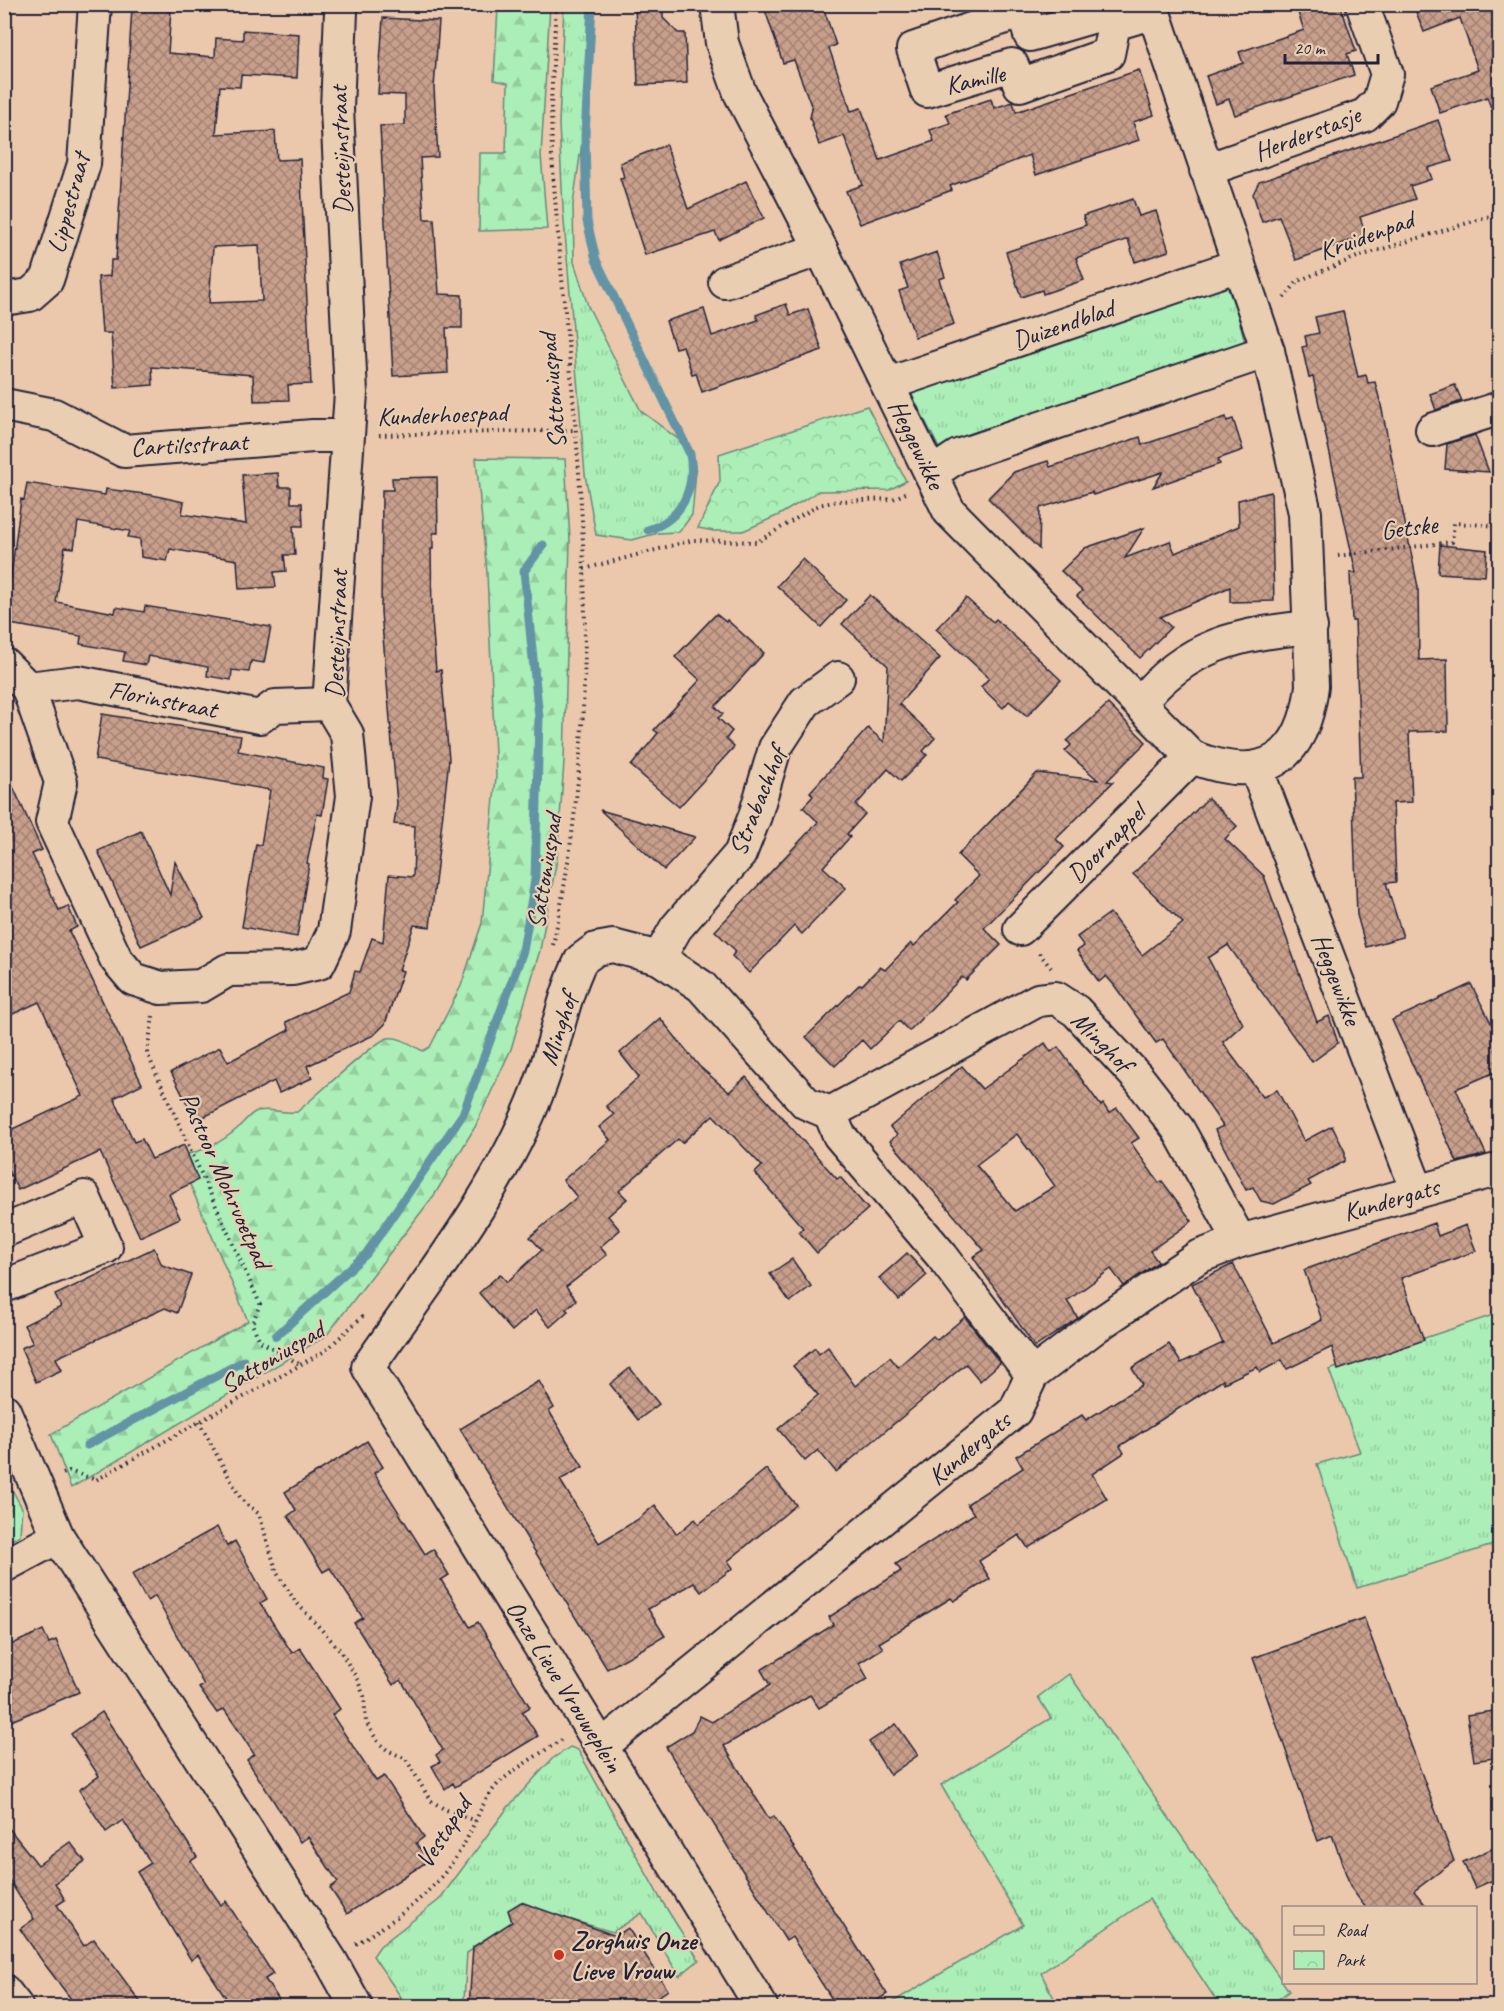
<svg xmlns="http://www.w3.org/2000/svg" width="1504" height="2011" viewBox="0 0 1504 2011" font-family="Caveat,sans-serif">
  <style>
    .grass { fill: url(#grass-tufts); stroke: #668879; stroke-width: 1.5 }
    .forest { fill: url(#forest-firs); stroke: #668879; stroke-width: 1.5 }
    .park { fill: url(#park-crowns); stroke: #668879; stroke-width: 1.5 }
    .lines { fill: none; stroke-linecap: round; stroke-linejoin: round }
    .stream { stroke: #6394a5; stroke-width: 9 }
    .building { fill: url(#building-cross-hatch); stroke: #22223b; stroke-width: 1.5; fill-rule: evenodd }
    .minor-casing { stroke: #22223b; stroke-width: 36 }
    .path { stroke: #22223b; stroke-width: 4; stroke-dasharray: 1.5 4.5; stroke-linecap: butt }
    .minor { stroke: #eaceb1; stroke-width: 32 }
    .poi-dot { fill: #c8321e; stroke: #eaceb1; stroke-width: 2 }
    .labels { text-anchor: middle; stroke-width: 4.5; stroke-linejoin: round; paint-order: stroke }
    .street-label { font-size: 26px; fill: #22223b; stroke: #eaceb1 }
    .poi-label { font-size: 26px; font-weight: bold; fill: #22223b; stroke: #eaceb1; text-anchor: start }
  </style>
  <defs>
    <pattern id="grass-tufts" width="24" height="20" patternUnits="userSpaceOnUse" patternTransform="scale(1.5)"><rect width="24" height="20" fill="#abeeb7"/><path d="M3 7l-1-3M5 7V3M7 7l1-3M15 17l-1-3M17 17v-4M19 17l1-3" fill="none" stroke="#93cc9e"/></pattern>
    <pattern id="forest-firs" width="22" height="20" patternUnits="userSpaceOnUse" patternTransform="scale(1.5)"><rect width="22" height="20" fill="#abeeb7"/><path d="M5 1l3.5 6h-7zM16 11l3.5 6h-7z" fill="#93cc9e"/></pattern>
    <pattern id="park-crowns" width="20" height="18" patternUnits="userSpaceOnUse" patternTransform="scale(1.5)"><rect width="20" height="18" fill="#abeeb7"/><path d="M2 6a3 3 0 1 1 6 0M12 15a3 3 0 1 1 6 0" fill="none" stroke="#93cc9e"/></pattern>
    <pattern id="building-cross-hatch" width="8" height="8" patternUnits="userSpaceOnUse" patternTransform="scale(1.5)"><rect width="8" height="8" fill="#c89f8b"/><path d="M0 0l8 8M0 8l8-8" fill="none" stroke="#a28173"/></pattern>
  </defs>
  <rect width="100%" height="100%" fill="#ebc8ab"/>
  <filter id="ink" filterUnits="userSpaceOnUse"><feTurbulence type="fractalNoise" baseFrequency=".0167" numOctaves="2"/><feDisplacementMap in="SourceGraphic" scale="12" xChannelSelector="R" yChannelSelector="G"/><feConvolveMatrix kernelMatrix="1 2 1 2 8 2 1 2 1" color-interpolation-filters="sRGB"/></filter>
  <g filter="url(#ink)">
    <!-- grass -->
    <g class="grass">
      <polygon points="564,5 593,5 594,12 585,122 573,204 574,262 588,306 641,411 691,449 696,471 692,515 679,532 658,533 632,540 596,535 585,474 563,209 559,124"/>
      <polygon points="1226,284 1237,312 1246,346 940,450 910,391"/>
      <polygon points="1499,1313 1499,1543 1357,1588 1317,1464 1360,1452 1329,1370"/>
      <polygon points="1069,1674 1289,1991 1269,2006 1220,2006 1149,1899 1041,1973 1058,2006 886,2006 1023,1925 941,1785 1051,1718 1038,1697"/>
      <polygon points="570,1747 578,1750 660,1898 699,1960 679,1976 642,1913 613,1932 534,1909 467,1953 464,2000 454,2006 407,2006 373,1956 380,1946 439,1900 509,1806 552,1759"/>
    </g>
    <!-- forest -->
    <g class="forest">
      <polygon points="475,5 550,5 541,155 547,229 479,231 480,153 506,153 508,83 494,80 498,7"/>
      <path d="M476,458L565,459L570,540L564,762L557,859L540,950L511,1049L475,1127L435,1194L326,1336L71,1488L51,1434L248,1321L178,1156C202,1152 220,1144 238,1128C243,1123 249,1115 255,1112C264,1107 285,1114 297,1112C313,1099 373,1042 388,1038C400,1036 413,1046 423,1051L430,1047L461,986L482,923L496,777L487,573Z"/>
      <polygon points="4,1475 22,1508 20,1535 5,1544"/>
    </g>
    <!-- park -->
    <polygon class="park" points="867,406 906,481 889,490 819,491 779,515 743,531 714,531 698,528 720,481 719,454"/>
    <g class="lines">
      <!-- stream -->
      <g class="stream">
        <path d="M592,4L585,136L587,221L596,260L690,454C696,489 682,519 648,530"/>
        <polyline points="276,1336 366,1254 463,1114 523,951 535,880 539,717 524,571 543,545"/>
        <polyline points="87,1445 244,1361"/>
      </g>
    </g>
    <!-- building -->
    <g class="building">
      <polygon points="635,4 663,4 663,18 678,33 685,33 687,83 638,85"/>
      <polygon points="763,4 822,4 836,45 829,48 851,111 861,108 880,160 934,141 930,130 950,123 946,114 991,99 994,108 1013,102 1016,112 1139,70 1154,115 1133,122 1139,140 1036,175 1030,155 950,186 952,190 860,224 846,191 863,185 844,136 819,145 810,118 812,108 794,60 783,63"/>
      <polygon points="1295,4 1340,4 1356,51 1347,54 1354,75 1235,115 1229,99 1216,104 1206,76 1243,63 1239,52 1304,30"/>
      <polygon points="1413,4 1500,4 1500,121 1496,121 1487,97 1440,113 1431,86 1478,70 1460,18 1424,32"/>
      <path d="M132,8L171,10L168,53L215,57L216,38L243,40V30L299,34L297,78L241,75L240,87L220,86L216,134L275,131L277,160L300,159L311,384L288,385L289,400L254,401L253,375L152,367L153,385L115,388L111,333H102L98,277L110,276L111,260H116ZM259,245L262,301L209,303L213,247Z"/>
      <polygon points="383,18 439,21 434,88 438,157 420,158 424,219 434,219 439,294 462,295 462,328 446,328 448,373 393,376 380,126 405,125 405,95 378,94"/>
      <polygon points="1438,120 1452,161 1428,168 1432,179 1410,186 1415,199 1360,217 1366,235 1296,260 1279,216 1262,222 1253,194 1259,182"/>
      <polygon points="666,145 688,209 746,181 764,218 719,240 715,232 645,255 620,178 624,177 620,163"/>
      <polygon points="1133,199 1139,216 1156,211 1169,251 1135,262 1128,239 1076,258 1084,280 1043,294 1042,290 1021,297 1006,252 1086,225 1083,216"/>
      <polygon points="937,252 945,277 939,279 954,324 915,337 899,291 908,288 900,265"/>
      <polygon points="786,304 790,315 808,309 822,350 702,392 696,373 692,374 683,346 675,348 666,321 704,309 712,336 758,320 756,315"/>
      <polygon points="1343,311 1358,377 1366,375 1368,383 1375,382 1381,405 1418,587 1419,660 1447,659 1448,731 1409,732 1412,802 1393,803 1396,882 1386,883 1403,937 1366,947 1357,915 1353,804 1352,777 1361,777 1355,621 1352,621 1350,573 1356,573 1313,377 1309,378 1302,347 1307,346 1305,336 1319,333 1315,317"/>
      <polygon points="1455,385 1462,401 1436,410 1430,394"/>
      <polygon points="1226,417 1227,421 1233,419 1243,450 1218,459 1220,464 1153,487 1163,472 1093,495 1092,492 1040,508 1039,549 988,498 1014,472 1048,461 1050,467 1140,437 1142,445"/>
      <polygon points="1475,435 1489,472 1445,469 1447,444"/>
      <polygon points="278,473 279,487 291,487 291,503 302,503 303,526 293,526 295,555 284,555 286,571 274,572 276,587 239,589 237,560 170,549 167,561 141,557 140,539 128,537 130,531 78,522 74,548 65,547 56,602 115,613 116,607 144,612 145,606 271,627 264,663 251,661 249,672 232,670 231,680 207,676 208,667 177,661 148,656 146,665 123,661 125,652 80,644 81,636 4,623 4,582 10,583 21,499 24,500 27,483 105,495 106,489 152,495 184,502 182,514 246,524 242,475"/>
      <polygon points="437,477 438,533 433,533 433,549 431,549 432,619 436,671 441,670 449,759 430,927 414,925 399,970 403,971 385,1024 374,1035 307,1066 312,1078 279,1093 274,1081 196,1121 171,1072 220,1047 228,1062 289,1030 286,1022 349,992 355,971 360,972 372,938 383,942 389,875 413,877 415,826 394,824 397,804 381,612 382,490 393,490 392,478"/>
      <polygon points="1271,492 1274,601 1230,602 1230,587 1160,617 1171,627 1140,658 1077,596 1082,591 1061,571 1085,548 1144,528 1125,558 1170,541 1175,553 1239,526 1238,500"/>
      <polygon points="1440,545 1487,550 1485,576 1438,573"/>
      <polygon points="802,559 846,600 821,627 777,586"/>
      <polygon points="870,595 940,658 899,704 935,738 923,751 927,755 901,781 888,769 856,805 865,814 847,834 850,837 823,867 846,888 802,934 794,926 749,973 732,956 736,951 715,931 818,822 803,807 813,796 810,792 868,728 884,742 888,666 842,624"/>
      <polygon points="966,598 993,622 996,619 1061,680 1027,716 1009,701 1003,708 981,687 989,678 936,629"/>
      <polygon points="716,614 726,622 727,620 764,653 715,707 723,714 718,718 732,731 726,739 734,747 679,807 631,766 658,733 654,730 700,680 675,657"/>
      <polygon points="1108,704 1146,742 1107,781 1113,782 1056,839 1064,847 984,928 1001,945 966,980 962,977 909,1031 899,1021 870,1049 862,1040 835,1066 806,1037 860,984 862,985 880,967 885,970 911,943 914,946 958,902 955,900 979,876 958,855 1037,773 1098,780 1065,751 1071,745 1067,741"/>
      <polygon points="102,714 241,736 238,751 324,768 323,778 328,779 322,815 317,814 307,863 309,864 297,937 242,927 256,844 261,845 270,790 95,760"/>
      <polygon points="4,767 42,850 32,854 59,910 68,906 77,927 69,931 142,1084 114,1098 134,1142 142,1139 152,1159 184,1145 198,1180 169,1194 180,1218 140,1237 100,1152 18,1190 4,1162 4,1133 83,1096 39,1002 4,1018"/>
      <polygon points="1208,798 1237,826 1225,839 1264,876 1317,1022 1329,1016 1338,1043 1312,1062 1228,945 1208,958 1243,1024 1223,1042 1230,1053 1263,1097 1277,1090 1304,1141 1332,1126 1345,1152 1345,1161 1308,1181 1311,1185 1274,1204 1261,1201 1253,1187 1246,1190 1215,1130 1223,1126 1163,1039 1156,1043 1114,985 1106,976 1099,982 1077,951 1084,946 1077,937 1110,913 1142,955 1183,923 1133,874"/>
      <polygon points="600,810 695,837 664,870"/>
      <polygon points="141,831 170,895 175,862 204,918 141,946 98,851"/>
      <polygon points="1471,984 1500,1040 1500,1070 1456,1089 1486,1154 1457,1162 1392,1020"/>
      <polygon points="660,1018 699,1066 729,1092 746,1077 837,1179 840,1177 868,1209 817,1253 799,1232 803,1228 755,1173 762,1166 713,1115 682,1143 678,1139 619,1191 627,1199 608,1216 620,1230 600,1247 607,1255 566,1287 576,1300 566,1309 568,1311 550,1327 536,1310 512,1331 479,1293 500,1274 507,1282 542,1250 530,1237 577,1197 563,1180 610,1140 599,1127 614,1115 606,1106 639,1077 620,1053"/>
      <path d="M1045,1043L1051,1052L1058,1047L1101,1106L1103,1104L1109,1113L1117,1108L1139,1138L1131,1143L1159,1183L1162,1181L1192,1221L1150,1251L1158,1262L1124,1286L1111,1269L1067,1301L1078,1318L1035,1347L973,1257L984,1250L890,1141L897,1135L890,1127L962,1066L982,1089ZM1017,1134L1055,1186L1015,1211L976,1165Z"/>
      <polygon points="1434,1223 1438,1236 1466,1225 1476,1251 1401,1278 1424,1340 1338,1370 1332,1347 1287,1369 1282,1360 1260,1372 1257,1367 1224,1383 1223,1380 1120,1446 1124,1453 1092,1474 1107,1499 1028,1548 1019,1535 979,1561 990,1579 954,1601 951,1598 879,1643 883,1648 859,1663 868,1679 819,1708 810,1695 724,1746 769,1819 774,1816 887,1994 867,2007 837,2007 792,1937 786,1941 666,1747 692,1731 700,1716 712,1722 770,1685 761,1670 833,1625 829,1617 901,1571 896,1564 974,1514 967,1504 1023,1468 1016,1456 1082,1415 1086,1420 1142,1385 1132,1368 1169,1344 1181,1363 1223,1343 1192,1284 1233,1264 1274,1343 1322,1320 1304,1270"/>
      <polygon points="154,1248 162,1265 191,1275 177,1313 165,1308 56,1358 62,1370 36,1382 21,1348 33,1343 24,1325 61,1307 55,1295"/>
      <polygon points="907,1253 927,1275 899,1300 879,1278"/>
      <polygon points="792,1259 811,1286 790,1302 770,1274"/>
      <polygon points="965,1317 1000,1363 980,1381 966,1364 836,1472 818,1450 805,1461 778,1429 818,1395 793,1366 815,1348 819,1354 828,1347 855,1386 890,1357 898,1367 933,1336 937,1340"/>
      <polygon points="630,1368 659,1404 638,1420 610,1384"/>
      <polygon points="539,1381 554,1408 549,1411 583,1467 560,1480 599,1543 637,1520 655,1505 677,1534 695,1519 699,1524 766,1469 796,1505 728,1561 733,1568 701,1592 694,1583 648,1609 665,1636 607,1669 460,1429"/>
      <polygon points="367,1441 383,1467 374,1473 425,1554 433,1549 449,1575 441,1580 456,1604 470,1627 478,1622 530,1707 522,1712 538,1736 455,1787 453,1783 445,1789 432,1766 440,1762 436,1755 443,1750 401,1680 393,1685 378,1661 354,1623 363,1618 330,1568 323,1572 288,1516 296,1510 285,1492"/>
      <polygon points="217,1527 227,1546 235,1541 267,1599 260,1603 292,1653 300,1648 340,1709 332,1715 376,1781 384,1776 424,1837 416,1843 428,1861 347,1914 330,1888 338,1882 308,1837 300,1842 247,1760 254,1754 239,1731 224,1709 217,1713 199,1688 204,1685 155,1596 147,1601 132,1574"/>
      <polygon points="1364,1618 1454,1861 1414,1891 1428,1908 1366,1908 1351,1888 1332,1835 1318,1841 1253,1658"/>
      <polygon points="43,1630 49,1643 56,1640 79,1692 4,1724 4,1648"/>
      <polygon points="1500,1710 1500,1757 1474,1761 1467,1715"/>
      <polygon points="102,1712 197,1857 191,1861 221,1905 226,1901 273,1974 265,1979 284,2007 232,2007 198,1955 191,1960 137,1872 151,1863 123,1820 106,1832 79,1790 99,1776 71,1734"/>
      <polygon points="896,1724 918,1755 890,1775 869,1742"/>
      <polygon points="4,1822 38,1865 70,1842 85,1861 55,1883 65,1900 57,1905 84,1946 94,1939 144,2007 77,2007 43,1962 20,1929 34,1919 4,1872"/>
      <polygon points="1500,1845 1500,1877 1475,1888 1463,1862"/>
      <polygon points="521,1902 616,1936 628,1928 668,1990 643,2007 469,2007 473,1947 512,1922 508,1910"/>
    </g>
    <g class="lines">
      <defs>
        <g id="minor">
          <path d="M717,4L722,43L740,93L821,249L949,511L1192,757C1263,785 1303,761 1312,686L1305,513L1268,351L1151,4"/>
          <polyline points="1114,24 1108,54 1020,85 1012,65 927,91 913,49 1023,11 1030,35 1102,14 1114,24 1152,13"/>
          <polyline points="1206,170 1365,115 1379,101 1387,74 1362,4"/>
          <polyline points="725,282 821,249"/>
          <polyline points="4,299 30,295 47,280 84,164 95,4"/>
          <polyline points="888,384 1239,265"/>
          <polyline points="4,405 54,415 124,451 313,436 346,436"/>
          <polyline points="1432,430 1500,408"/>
          <polyline points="931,474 958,456 1268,351"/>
          <polyline points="4,664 28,688 78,682 260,717 275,706 329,704"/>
          <polyline points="28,688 61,782 52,822 116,959 133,979 161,988 201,986 228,970 293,969 319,963 334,931 353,796 347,734 329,704 351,393 337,109 341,11 339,4"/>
          <path d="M1140,703C1187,644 1239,634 1311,627"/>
          <polyline points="1256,768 1417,1190"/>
          <polyline points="1020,929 1192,757"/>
          <polyline points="659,958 676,928 740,854 755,816 775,748 805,702 838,678"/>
          <polyline points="830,1113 839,1135 942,1256 1032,1375"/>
          <polyline points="4,1231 84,1197 106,1247 4,1286"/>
          <polyline points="4,1410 58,1537 331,1961 356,2006"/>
          <polyline points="4,1566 58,1537"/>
          <polyline points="603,1745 1015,1411 1032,1375 1098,1325 1198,1257 1240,1241 1500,1169"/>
          <polyline points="4,1991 16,2006"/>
          <path d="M761,2006L368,1367C429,1279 499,1192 538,1091C555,1049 561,1001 581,960L596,949L613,946L659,958L701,986L806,1103L830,1113L1038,1000L1056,998L1076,1011L1139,1079L1178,1129L1240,1241"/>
        </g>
      </defs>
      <!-- minor casing -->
      <use href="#minor" class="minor-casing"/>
      <!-- path -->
      <g class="path">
        <polyline points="1284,298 1298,281 1357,257 1500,213"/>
        <polyline points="379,435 576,430"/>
        <polyline points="1338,556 1452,542 1454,523 1500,526"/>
        <polyline points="584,569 693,540 757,542 819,505 838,501 893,499 906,493"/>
        <path d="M553,945C579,823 588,696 584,571C580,432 561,294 552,155L551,104L556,4"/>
        <polyline points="1039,953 1051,968"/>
        <polyline points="153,1016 147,1053 260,1304 252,1324 260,1341 301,1365"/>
        <polyline points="199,1422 241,1499 259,1514 277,1573 295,1601 340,1650 357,1679 364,1696 366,1722 378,1742 387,1750 406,1759 430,1800 444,1809 475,1821"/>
        <polyline points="63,1474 69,1471 96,1480 325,1351 363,1316"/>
        <path d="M356,1944C398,1918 435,1893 461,1849C475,1827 481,1800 500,1782C518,1766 542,1753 561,1740"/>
      </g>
      <!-- minor -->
      <use href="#minor" class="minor"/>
    </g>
  </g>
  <!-- markers -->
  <circle class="poi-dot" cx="559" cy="1955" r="6"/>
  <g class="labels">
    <!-- street labels -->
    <g class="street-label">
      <text transform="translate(975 79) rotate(-13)" y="9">Kamille</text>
      <text transform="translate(1307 133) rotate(-21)" y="9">Herderstasje</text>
      <text transform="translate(340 150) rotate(-92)" y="9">Desteijnstraat</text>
      <text transform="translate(68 203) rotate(-75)" y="9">Lippestraat</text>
      <text transform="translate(1366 235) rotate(-20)" y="9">Kruidenpad</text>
      <text transform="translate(1063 324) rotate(-19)" y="9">Duizendblad</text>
      <text transform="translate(552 391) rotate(-95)" y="9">Sattoniuspad</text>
      <text transform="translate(442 414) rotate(-2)" y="9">Kunderhoespad</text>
      <text transform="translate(189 444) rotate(-3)" y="9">Cartilsstraat</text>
      <text transform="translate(917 444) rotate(64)" y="9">Heggewikke</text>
      <text transform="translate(1409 527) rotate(-7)" y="9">Getske</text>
      <text transform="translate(336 634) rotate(-88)" y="9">Desteijnstraat</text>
      <text transform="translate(163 699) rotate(11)" y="9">Florinstraat</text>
      <text transform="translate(757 801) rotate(-68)" y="9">Strabachhof</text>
      <text transform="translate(1106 843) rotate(-45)" y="9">Doornappel</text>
      <text transform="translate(544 871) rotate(-81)" y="9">Sattoniuspad</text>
      <text transform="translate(1337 979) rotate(69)" y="9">Heggewikke</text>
      <text transform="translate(558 1029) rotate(-72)" y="9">Minghof</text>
      <text transform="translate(1102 1041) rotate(45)" y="9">Minghof</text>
      <text transform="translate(226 1180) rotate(66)" y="9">Pastoor Mohrvoetpad</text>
      <text transform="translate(1391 1199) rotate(-16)" y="9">Kundergats</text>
      <text transform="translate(272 1357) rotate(-31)" y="9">Sattoniuspad</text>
      <text transform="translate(969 1448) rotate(-40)" y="9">Kundergats</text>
      <text transform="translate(565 1686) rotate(58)" y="9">Onze Lieve Vrouweplein</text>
      <text transform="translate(443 1832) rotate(-57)" y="9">Vestapad</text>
    </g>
    <!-- poi labels -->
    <g class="poi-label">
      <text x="571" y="1949">Zorghuis Onze<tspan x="571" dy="30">Lieve Vrouw</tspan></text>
    </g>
  </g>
  <!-- margin -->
  <rect width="1504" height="2011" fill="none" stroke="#eaceb1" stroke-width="24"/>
  <rect x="12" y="12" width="1480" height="1987" fill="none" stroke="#22223b" stroke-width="2" filter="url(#ink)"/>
  <!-- legend -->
  <rect x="1282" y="1906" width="195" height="78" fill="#eaceb1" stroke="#9a8982" stroke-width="1.5"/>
  <rect x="1294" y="1926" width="30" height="9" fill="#eaceb1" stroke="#9a8982" stroke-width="1.5"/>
  <text x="1336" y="1936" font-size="18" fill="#22223b">Road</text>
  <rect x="1294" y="1951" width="30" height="18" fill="url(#park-crowns)" stroke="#9a8982" stroke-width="1.5"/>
  <text x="1336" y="1966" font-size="18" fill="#22223b">Park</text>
  <!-- scale -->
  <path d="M1285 54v9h93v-9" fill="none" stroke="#22223b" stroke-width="3"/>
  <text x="1294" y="54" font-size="18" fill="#22223b" stroke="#eaceb1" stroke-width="4.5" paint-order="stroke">20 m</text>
</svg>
